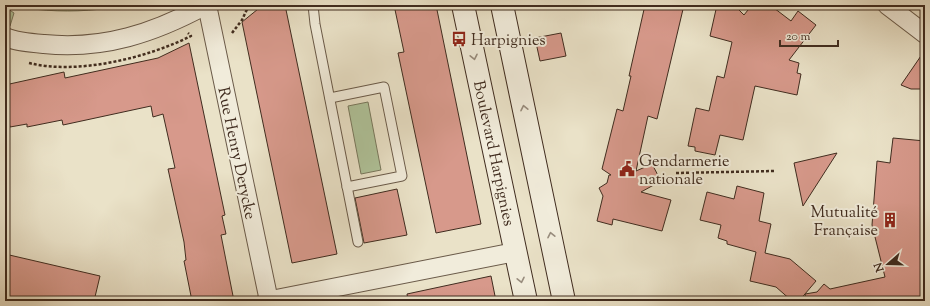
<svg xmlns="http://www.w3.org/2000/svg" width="930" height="306" viewBox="0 0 930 306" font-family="'Sorts Mill Goudy',serif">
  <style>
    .green { fill: #b0c49b; stroke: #78785d }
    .building { fill: #d7998b; stroke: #402c1f }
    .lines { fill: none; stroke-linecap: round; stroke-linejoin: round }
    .service-casing { stroke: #6a5a49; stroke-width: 11 }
    .minor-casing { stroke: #6a5a49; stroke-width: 20 }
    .secondary-casing { stroke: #402c1f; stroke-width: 24 }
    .path { stroke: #402c1f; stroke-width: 2.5; stroke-dasharray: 3 2; stroke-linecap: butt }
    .service { stroke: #f1ecdb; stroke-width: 9 }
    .minor { stroke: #f1ecdb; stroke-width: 18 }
    .secondary { stroke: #f1ecdb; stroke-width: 22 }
    .oneway { stroke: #988c7d }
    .labels { text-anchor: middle; stroke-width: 4; stroke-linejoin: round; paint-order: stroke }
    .poi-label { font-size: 16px; fill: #402c1f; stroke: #f1ecdb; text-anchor: start }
    .street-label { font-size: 16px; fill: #402c1f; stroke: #f1ecdb }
  </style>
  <rect width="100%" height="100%" fill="#eae2c8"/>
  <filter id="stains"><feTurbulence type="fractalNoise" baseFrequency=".005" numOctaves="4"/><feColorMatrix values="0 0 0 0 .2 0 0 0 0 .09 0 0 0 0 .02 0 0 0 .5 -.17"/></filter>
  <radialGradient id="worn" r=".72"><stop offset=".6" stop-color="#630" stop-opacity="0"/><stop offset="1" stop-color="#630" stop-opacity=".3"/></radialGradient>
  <!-- green -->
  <g class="green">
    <polygon points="5,5 7,5 8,9 14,13 10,26 5,24"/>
    <path d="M42,5H109L110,8C80,12 55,12 25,8Z"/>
    <polygon points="368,102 381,170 361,174 348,106"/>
  </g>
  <!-- building -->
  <g class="building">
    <polygon points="263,5 285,5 337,254 292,263 242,22"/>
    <polygon points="394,5 436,5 481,224 436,233 398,53 404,52"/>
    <polygon points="645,5 684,5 657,119 648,116 636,171 652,164 661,181 641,192 671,200 662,231 613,219 612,225 597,221 603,196 599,188 607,183 609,175 611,175 602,169 617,109 623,111 631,76 629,76"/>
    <polygon points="717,5 734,5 744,15 752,5 770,5 791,21 798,11 816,25 789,60 799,63 797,73 801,74 797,95 755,86 743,140 720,135 715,155 695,151 695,147 688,146 696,108 709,111 717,76 724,78 732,42 710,36"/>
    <polygon points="561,33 566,56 540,61 535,38"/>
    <polygon points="189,43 225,215 222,216 226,234 221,235 234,301 192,301 184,261 186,260 184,242 168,169 175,168 163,114 153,117 151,106 63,125 62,120 27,127 27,124 10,127 5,101 5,85 64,72 65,78 158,58"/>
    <polygon points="925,50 925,89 911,89 901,85"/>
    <polygon points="893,138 925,141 925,301 806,301 805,294 817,292 824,284 830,289 885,277 872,225 877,161 890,163"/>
    <polygon points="837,153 803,206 794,163"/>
    <polygon points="737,186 764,193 759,221 771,224 765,253 790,259 816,281 799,301 792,301 776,287 750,281 756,252 727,244 727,241 718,238 721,225 700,220 707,192 734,199"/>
    <polygon points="397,189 407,235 364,243 355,198"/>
    <polygon points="5,254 100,276 94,301 5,301"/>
    <polygon points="491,276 496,301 408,301 407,294"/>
  </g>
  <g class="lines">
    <defs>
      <g id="service">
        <polyline points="313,5 315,24 358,242"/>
        <polyline points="330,98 384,87 402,176 347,187"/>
      </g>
      <g id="minor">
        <polyline points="207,5 269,301"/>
        <polyline points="887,5 925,34"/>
        <path d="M5,37C17,42 31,43 44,44C104,50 154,33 206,5"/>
        <polyline points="266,301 515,252"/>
      </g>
      <g id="secondary">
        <polyline points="463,5 526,301"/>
        <polyline points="502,5 564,301"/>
      </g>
    </defs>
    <!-- service casing -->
    <use href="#service" class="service-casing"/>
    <!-- minor casing -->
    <use href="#minor" class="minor-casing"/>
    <!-- secondary casing -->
    <use href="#secondary" class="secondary-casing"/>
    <!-- path -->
    <g class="path">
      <polyline points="120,5 121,10"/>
      <polyline points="232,33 242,20 249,5"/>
      <path d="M29,63C77,75 147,58 191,36L188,33"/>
      <polyline points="676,173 775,171"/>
    </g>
    <!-- service -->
    <use href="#service" class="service"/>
    <!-- minor -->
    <use href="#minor" class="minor"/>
    <!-- secondary -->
    <use href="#secondary" class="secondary"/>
  </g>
  <!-- one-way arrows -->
  <defs><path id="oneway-chevron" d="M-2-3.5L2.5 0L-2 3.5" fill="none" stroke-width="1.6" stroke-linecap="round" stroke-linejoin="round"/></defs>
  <g class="oneway">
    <use href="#oneway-chevron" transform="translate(474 57) rotate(78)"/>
    <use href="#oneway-chevron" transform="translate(524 108) rotate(-102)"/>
    <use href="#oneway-chevron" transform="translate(551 235) rotate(-102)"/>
    <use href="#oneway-chevron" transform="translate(521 280) rotate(78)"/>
  </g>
  <!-- icons -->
  <defs>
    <symbol id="bus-bare" viewBox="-9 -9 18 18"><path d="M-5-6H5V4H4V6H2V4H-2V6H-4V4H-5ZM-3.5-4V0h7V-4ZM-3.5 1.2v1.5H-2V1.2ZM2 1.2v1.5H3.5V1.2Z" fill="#8f2418" stroke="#f1ecdb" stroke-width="2.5" paint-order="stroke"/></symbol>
    <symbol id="civic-bare" viewBox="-9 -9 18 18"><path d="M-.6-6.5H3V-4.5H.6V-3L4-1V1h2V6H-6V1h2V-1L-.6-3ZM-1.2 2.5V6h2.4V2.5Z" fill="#8f2418" stroke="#f1ecdb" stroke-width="2.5" paint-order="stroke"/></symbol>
    <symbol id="building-bare" viewBox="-9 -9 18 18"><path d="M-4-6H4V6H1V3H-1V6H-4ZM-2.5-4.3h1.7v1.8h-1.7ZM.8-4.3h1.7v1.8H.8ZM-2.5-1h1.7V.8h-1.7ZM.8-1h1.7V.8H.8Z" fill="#8f2418" stroke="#f1ecdb" stroke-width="2.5" paint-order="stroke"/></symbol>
  </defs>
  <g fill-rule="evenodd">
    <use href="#bus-bare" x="448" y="28" width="22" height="22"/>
    <use href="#civic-bare" x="616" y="158" width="22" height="22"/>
    <use href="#building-bare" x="879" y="209" width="22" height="22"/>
  </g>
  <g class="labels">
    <!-- poi labels -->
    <g class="poi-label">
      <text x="471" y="45">Harpignies</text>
      <text x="639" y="166">Gendarmerie<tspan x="639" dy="18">nationale</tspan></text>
      <text x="878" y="217" text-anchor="end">Mutualité<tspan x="878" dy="18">Française</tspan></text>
    </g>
    <!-- street labels -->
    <g class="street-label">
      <text transform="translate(238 153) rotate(78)" y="6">Rue Henry Derycke</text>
      <text transform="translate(495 153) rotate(78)" y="6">Boulevard Harpignies</text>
    </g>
  </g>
  <!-- margin -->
  <rect width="930" height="306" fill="none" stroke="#eae2c8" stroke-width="20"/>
  <rect x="6" y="6" width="918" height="294" fill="none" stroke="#402c1f" stroke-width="2"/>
  <rect x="10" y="10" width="910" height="286" fill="none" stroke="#402c1f"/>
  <!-- north arrow -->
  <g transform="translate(888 264) rotate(250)" stroke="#f1ecdb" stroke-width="3" paint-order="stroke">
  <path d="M0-3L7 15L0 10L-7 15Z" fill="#402c1f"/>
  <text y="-6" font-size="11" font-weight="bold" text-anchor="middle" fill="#402c1f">N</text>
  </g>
  <!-- scale -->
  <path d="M780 40v6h58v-6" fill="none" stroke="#402c1f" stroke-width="2"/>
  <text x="786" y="40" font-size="12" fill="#402c1f" stroke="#f1ecdb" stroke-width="3" paint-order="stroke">20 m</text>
  <rect width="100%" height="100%" filter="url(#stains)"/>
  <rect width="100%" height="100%" fill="url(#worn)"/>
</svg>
